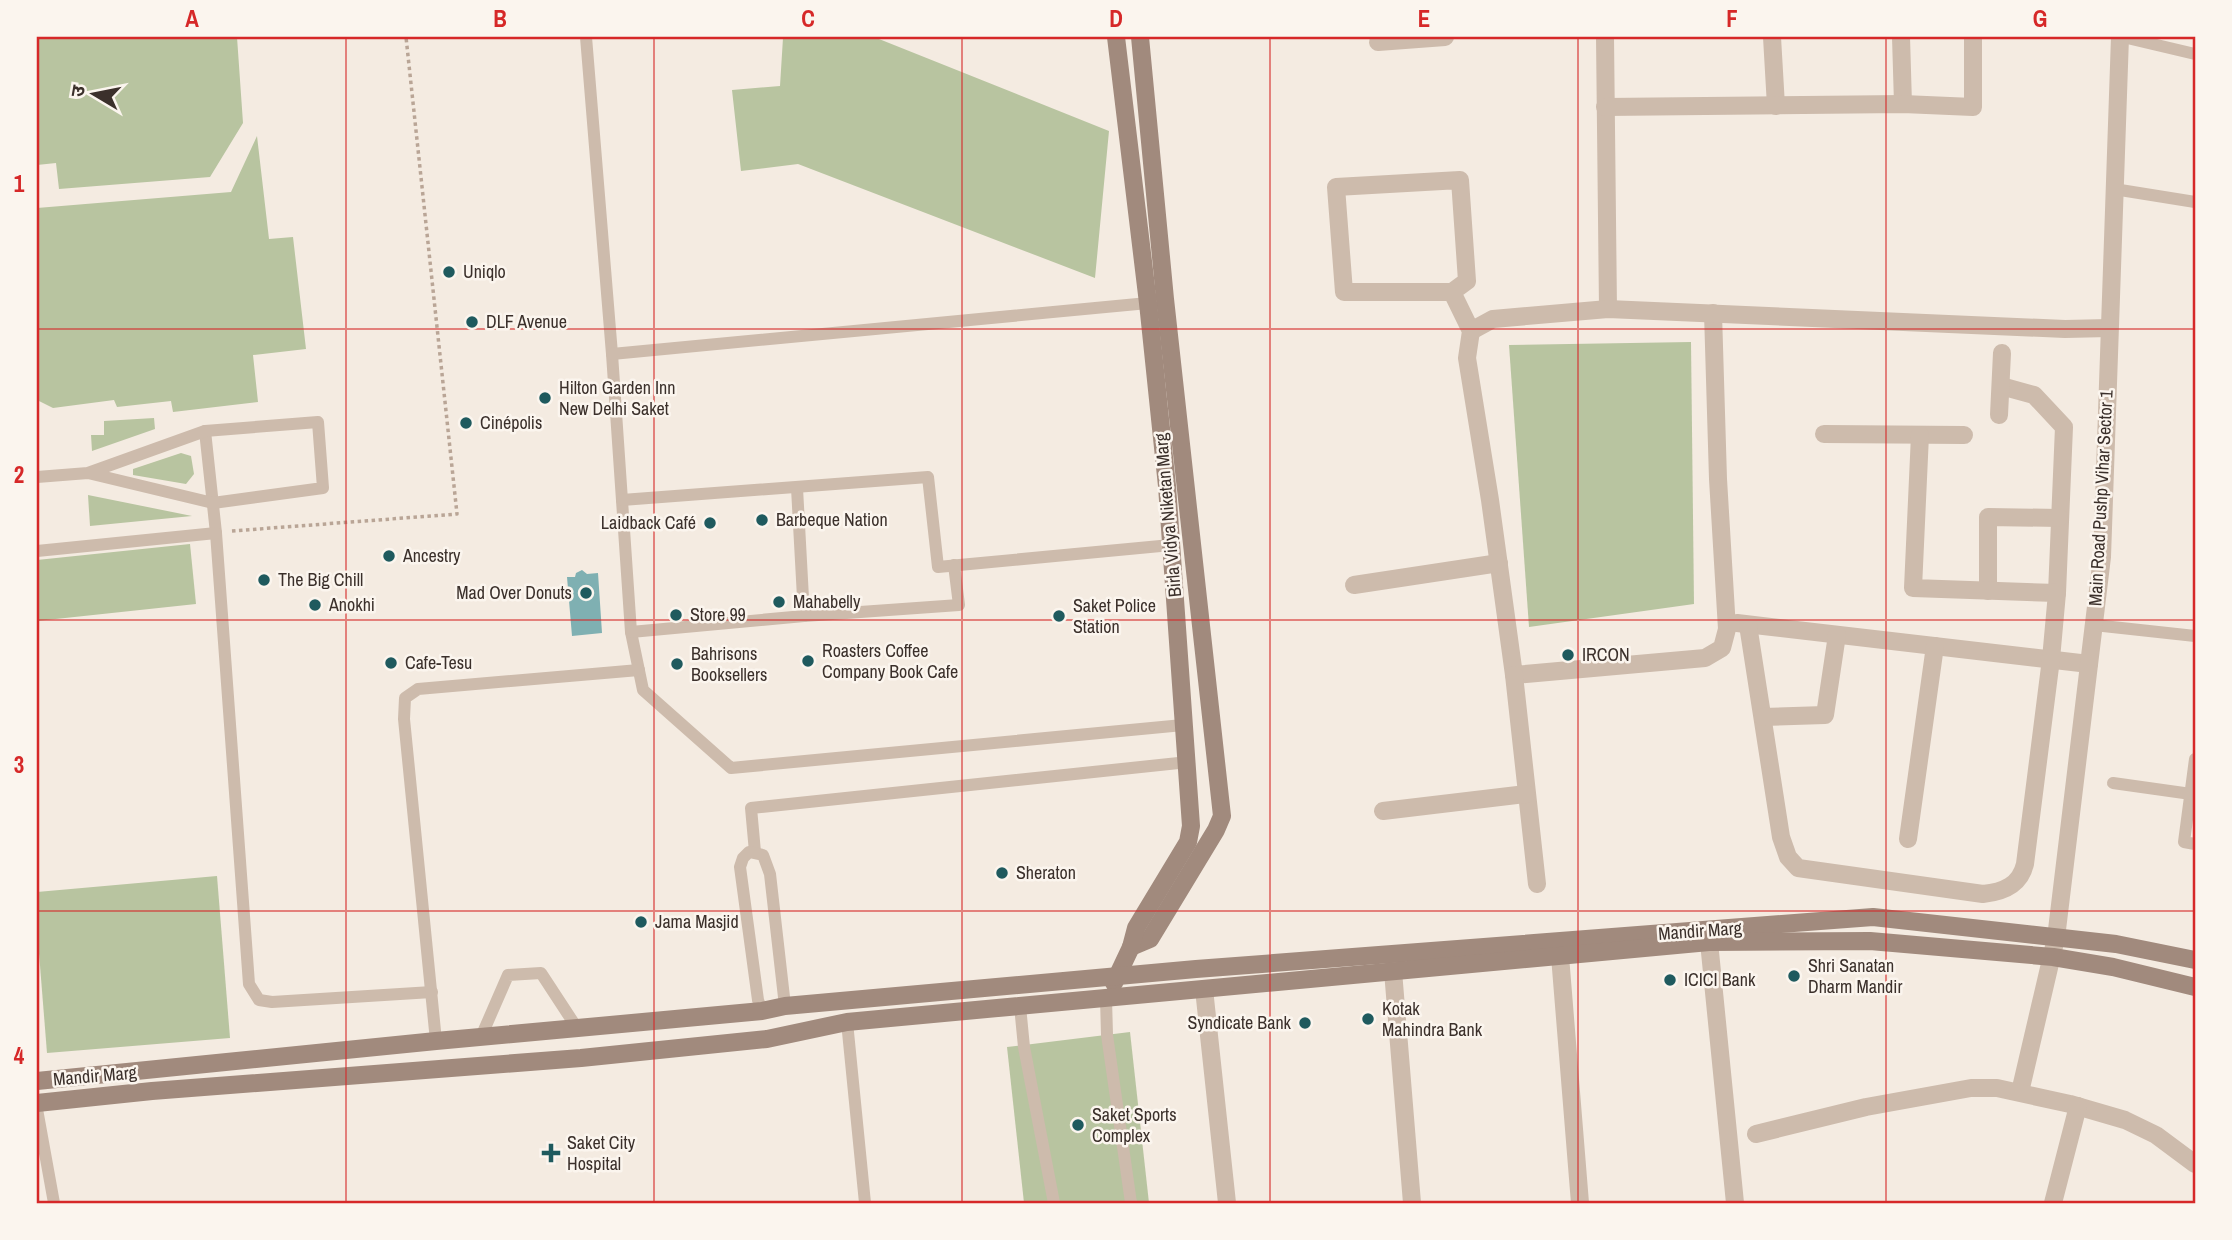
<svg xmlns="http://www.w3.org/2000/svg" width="2232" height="1240" viewBox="0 0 2232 1240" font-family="'Archivo Narrow','Noto Sans Devanagari',sans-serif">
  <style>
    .green { fill: #b8c4a0 }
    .water { fill: #7fb0b2 }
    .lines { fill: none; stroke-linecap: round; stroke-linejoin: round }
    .path { stroke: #b9a596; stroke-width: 3.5; stroke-dasharray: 3.5 3.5; stroke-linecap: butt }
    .lane { stroke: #cdbbac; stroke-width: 12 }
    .street { stroke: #cdbbac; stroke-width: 18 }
    .secondary { stroke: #a18a7d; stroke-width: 18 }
    .grid { fill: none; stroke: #d62828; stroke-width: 2; stroke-opacity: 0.55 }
    .poi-dot { fill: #1f5a5e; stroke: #fbf5ee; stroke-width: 2.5 }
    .labels { text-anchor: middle; stroke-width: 5; stroke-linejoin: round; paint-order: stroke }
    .poi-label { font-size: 18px; fill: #3b302b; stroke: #fbf5ee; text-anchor: start }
    .street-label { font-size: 18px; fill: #3b302b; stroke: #fbf5ee }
    .neatline { fill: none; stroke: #d62828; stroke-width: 2.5 }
    .grid-label { font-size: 23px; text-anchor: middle; font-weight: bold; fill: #d62828 }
  </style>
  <rect width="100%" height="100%" fill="#f4ebe1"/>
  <!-- green -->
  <g class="green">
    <polygon points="37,37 237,37 243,123 210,177 59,189 56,163 37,165"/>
    <polygon points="788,37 874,37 1109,131 1095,278 798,164 741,171 732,90 780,86 783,38"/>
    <polygon points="257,136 269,239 293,237 306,349 253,355 258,402 173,412 171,401 117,407 114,400 53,408 37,400 37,208 231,192"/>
    <polygon points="1691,342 1694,604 1529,627 1509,345"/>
    <polygon points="154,418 155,429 92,451 91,435 104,435 104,421"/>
    <polygon points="181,453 191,456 194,474 186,484 133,475 133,469"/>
    <polygon points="88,495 192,516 90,526"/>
    <polygon points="190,544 196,604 37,621 37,560"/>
    <polygon points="217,876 230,1038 47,1053 37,928 37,892"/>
    <polygon points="1130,1032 1149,1203 1024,1203 1007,1047"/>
  </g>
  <!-- water -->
  <polygon class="water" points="582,570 587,574 598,573 602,633 572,636 567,577 575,577 576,573"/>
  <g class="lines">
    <!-- path -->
    <polyline class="path" points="232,531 457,514 406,37"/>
    <!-- lane -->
    <g class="lane">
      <polyline points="586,37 612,354 631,632 643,690 731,768 1183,725"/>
      <polyline points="2123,37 2195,54"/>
      <polyline points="2114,189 2195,202"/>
      <polyline points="612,354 1148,303"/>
      <polyline points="205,431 216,533 249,984 259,1000 272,1002 432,992"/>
      <polyline points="37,477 88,473 205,431 318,422 323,488 213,503 88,473"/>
      <polyline points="797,488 804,616"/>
      <polyline points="622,500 928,477 938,567 1171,545"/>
      <polyline points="37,551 216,533"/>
      <polyline points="2094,625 2195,636"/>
      <polyline points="631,632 804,616 959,605 954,565"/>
      <polyline points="2195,759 2184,842 2195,844"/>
      <polyline points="2113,783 2191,794"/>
      <polyline points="755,852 751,808 1188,762"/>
      <polyline points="1106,998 1107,1035 1131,1203"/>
      <polyline points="1020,1006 1024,1047 1054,1203"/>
      <polyline points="762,1011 758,1000 740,867 743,858 749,852 763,855 770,874 785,1006"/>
      <polyline points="847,1022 865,1203"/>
      <polyline points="481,1037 508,975 541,973 577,1028"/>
      <polyline points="436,1041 404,719 405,698 418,689 639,670"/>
      <polyline points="37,1109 54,1203"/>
    </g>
    <!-- street -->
    <g class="street">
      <polyline points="1605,37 1608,309"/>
      <polyline points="1772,37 1776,106"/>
      <polyline points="1901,37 1903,104"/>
      <polyline points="1378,42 1445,37"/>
      <polyline points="1605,107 1903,104 1973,107 1973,37"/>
      <polyline points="1452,292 1344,292 1336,187 1460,180 1467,281 1452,292 1471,331 1467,358 1490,500 1514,675 1705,658 1722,648 1727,629 1718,479 1713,313"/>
      <polyline points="1471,331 1493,319 1608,309 2065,329 2109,328"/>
      <polyline points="2001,386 2034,395 2064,427 2057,593"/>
      <polyline points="1999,415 2002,353"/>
      <polyline points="1824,434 1964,435"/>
      <polyline points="1354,585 1499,563"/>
      <polyline points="1988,591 1988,517 2059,518"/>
      <polyline points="1737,623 2089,664"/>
      <path d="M1748,625L1781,837L1788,857L1798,868L1983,894C2004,892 2020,885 2025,864L2051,659L2057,593L1913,588L1920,435"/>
      <polyline points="1514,675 1537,884"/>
      <polyline points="1763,717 1825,715 1837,635"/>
      <polyline points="1383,811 1526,794"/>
      <polyline points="1908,839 1935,646"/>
      <polyline points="1709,942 1735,1203"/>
      <polyline points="1560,956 1580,1203"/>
      <polyline points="1393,971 1412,1203"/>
      <polyline points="1204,989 1227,1203"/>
      <polyline points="2020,1092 2056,938 2102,557 2120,37"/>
      <polyline points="1756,1134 1866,1107 1971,1088 1997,1088 2070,1104 2125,1120 2156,1135 2195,1164"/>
      <polyline points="2053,1203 2078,1106"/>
    </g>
    <!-- secondary -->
    <g class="secondary">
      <polyline points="1131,947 1150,939 1216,830 1222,816 1165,299 1140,37"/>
      <polyline points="1114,983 1131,947 1136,928 1188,842 1191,826 1167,486 1148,303 1116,37"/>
      <polyline points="37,1081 436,1041 762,1011 785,1006 1196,969 1873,917 2116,944 2195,960"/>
      <polyline points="37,1103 152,1091 581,1058 767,1039 847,1022 1709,942 1870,941 2053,957 2113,967 2195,987"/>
    </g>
  </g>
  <!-- grid -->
  <path class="grid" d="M346,37V1203M654,37V1203M962,37V1203M1270,37V1203M1578,37V1203M1886,37V1203M37,329H2195M37,620H2195M37,911H2195"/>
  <!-- markers -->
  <g class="poi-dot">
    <circle cx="449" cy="272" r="7"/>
    <circle cx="472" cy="322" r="7"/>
    <circle cx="545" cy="398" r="7"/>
    <circle cx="466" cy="423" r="7"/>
    <circle cx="762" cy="520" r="7"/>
    <circle cx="710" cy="523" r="7"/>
    <circle cx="389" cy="556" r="7"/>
    <circle cx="264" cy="580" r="7"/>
    <circle cx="586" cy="593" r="7"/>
    <circle cx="779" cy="602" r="7"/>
    <circle cx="315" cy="605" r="7"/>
    <circle cx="676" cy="615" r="7"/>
    <circle cx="1059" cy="616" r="7"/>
    <circle cx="1568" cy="655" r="7"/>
    <circle cx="808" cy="661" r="7"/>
    <circle cx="391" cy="663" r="7"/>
    <circle cx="677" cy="664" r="7"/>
    <circle cx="1002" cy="873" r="7"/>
    <circle cx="641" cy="922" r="7"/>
    <circle cx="1794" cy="976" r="7"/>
    <circle cx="1670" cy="980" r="7"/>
    <circle cx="1368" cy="1019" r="7"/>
    <circle cx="1305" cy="1023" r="7"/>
    <circle cx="1078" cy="1125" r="7"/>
    <path d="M547.5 1142.5h7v7h7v7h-7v7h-7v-7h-7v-7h7z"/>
  </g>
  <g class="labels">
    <!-- poi labels -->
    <g class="poi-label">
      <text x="463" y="278">Uniqlo</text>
      <text x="486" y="328">DLF Avenue</text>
      <text x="559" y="394">Hilton Garden Inn<tspan x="559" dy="21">New Delhi Saket</tspan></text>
      <text x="480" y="429">Cinépolis</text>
      <text x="776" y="526">Barbeque Nation</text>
      <text x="696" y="529" text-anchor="end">Laidback Café</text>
      <text x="403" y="562">Ancestry</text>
      <text x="278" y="586">The Big Chill</text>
      <text x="572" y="599" text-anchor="end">Mad Over Donuts</text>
      <text x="793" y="608">Mahabelly</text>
      <text x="329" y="611">Anokhi</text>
      <text x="1073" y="612">Saket Police<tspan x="1073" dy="21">Station</tspan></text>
      <text x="690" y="621">Store 99</text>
      <text x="822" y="657">Roasters Coffee<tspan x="822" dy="21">Company Book Cafe</tspan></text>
      <text x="691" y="660">Bahrisons<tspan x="691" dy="21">Booksellers</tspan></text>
      <text x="1582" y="661">IRCON</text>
      <text x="405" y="669">Cafe-Tesu</text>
      <text x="1016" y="879">Sheraton</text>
      <text x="655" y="928">Jama Masjid</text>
      <text x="1808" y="972">Shri Sanatan<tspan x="1808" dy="21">Dharm Mandir</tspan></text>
      <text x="1684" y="986">ICICI Bank</text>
      <text x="1382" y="1015">Kotak<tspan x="1382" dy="21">Mahindra Bank</tspan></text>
      <text x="1291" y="1029" text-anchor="end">Syndicate Bank</text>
      <text x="1092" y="1121">Saket Sports<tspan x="1092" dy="21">Complex</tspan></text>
      <text x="567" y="1149">Saket City<tspan x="567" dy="21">Hospital</tspan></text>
    </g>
    <!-- street labels -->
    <g class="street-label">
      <text transform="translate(2101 498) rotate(-87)" y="6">Main Road Pushp Vihar Sector 1</text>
      <text transform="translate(1168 515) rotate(-95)" y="6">Birla Vidya Niketan Marg</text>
      <text transform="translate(1700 931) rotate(-4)" y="6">Mandir Marg</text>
      <text transform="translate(95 1076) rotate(-5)" y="6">Mandir Marg</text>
    </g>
  </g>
  <!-- border -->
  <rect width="2232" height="1240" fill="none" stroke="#fbf5ee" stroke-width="77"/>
  <!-- north arrow -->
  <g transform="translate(94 94) rotate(280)" stroke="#fbf5ee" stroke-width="5" paint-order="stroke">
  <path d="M0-5L12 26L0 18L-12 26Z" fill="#3b302b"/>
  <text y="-10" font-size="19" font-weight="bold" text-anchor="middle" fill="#3b302b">उ</text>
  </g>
  <rect x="38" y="38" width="2156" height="1164" class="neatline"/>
  <g class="grid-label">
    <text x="192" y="27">A</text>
    <text x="500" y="27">B</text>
    <text x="808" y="27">C</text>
    <text x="1116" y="27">D</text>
    <text x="1424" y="27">E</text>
    <text x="1732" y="27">F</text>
    <text x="2040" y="27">G</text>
    <text x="19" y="192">1</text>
    <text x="19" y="483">2</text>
    <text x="19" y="773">3</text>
    <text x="19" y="1064">4</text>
  </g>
</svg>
